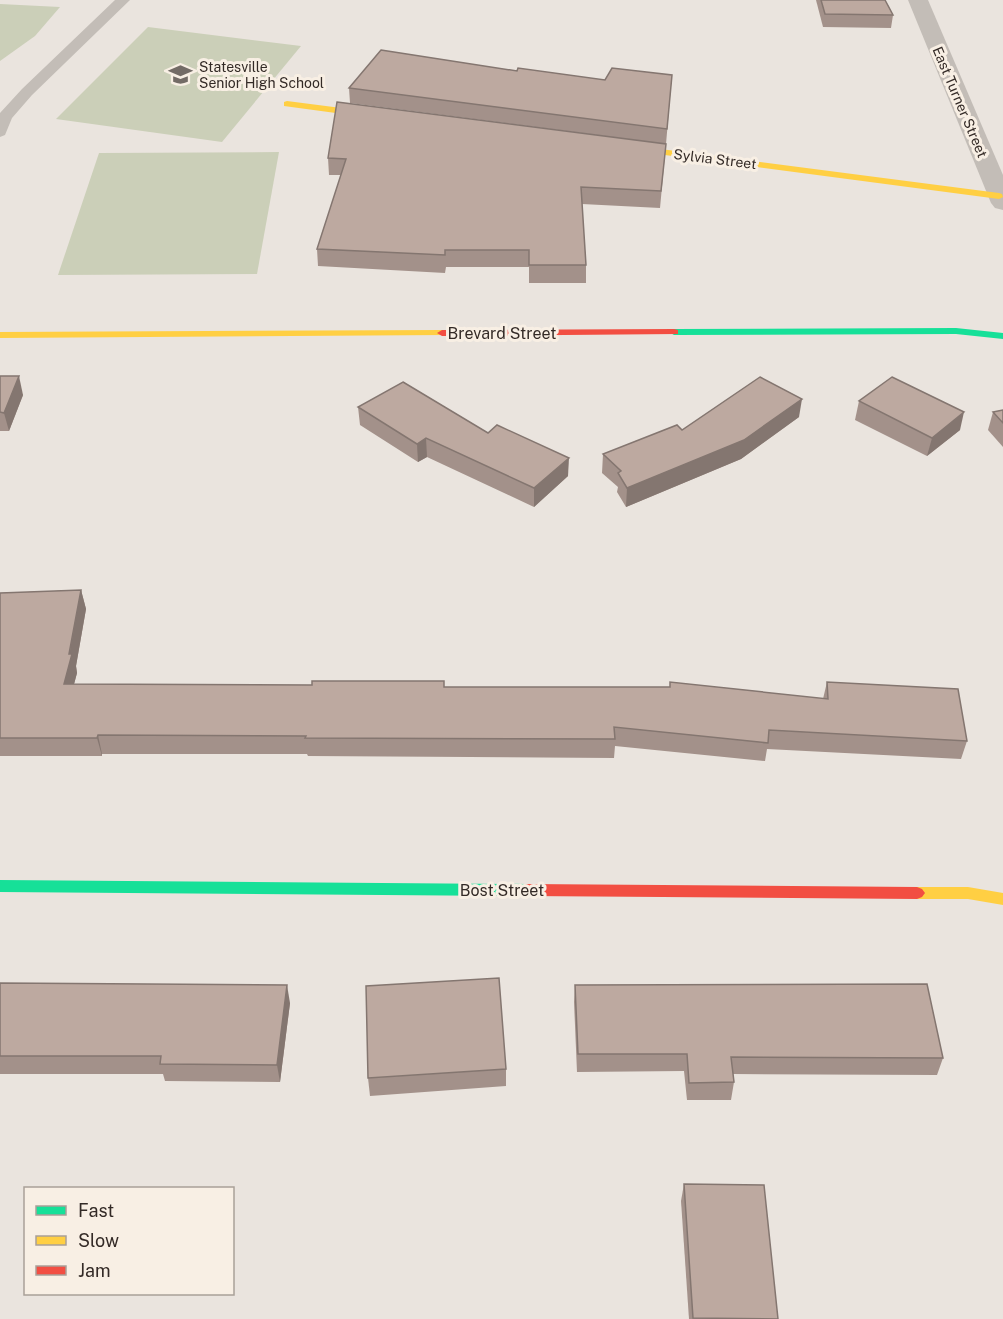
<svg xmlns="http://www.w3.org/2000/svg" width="1003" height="1319" viewBox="0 0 1003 1319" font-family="'Public Sans',sans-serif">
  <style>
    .green { fill: #cbcfb8 }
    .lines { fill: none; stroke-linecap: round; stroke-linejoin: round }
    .lane { fill: #c3bdb7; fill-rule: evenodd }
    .street { fill: #c3bdb7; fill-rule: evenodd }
    .fast { fill: #16e098; fill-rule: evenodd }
    .slow { fill: #ffcf43; fill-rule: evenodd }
    .jam { fill: #f24e42; fill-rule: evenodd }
    .wall { fill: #a3918a }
    .shaded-wall { fill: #847670 }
    .building { fill: #bda9a0; stroke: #847670; stroke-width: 1.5 }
    .labels { text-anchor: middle; stroke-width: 6; stroke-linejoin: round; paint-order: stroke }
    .far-poi-label { font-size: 14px; fill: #332a26; stroke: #f8efe4; text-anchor: start }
    .far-street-label { font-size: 14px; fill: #332a26; stroke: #f8efe4 }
    .street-label { font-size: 16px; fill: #332a26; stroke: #f8efe4 }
  </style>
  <rect width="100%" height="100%" fill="#eae4de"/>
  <!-- green -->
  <g class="green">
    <polygon points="0,4 60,7 35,36 0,61"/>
    <polygon points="148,27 301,46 222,142 56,119"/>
    <polygon points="279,152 257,274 58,275 99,153"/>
  </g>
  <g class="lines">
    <!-- lane -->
    <polygon class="lane" points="115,0 130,0 32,95 12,118 5,135 0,137 0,113 22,89"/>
    <!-- street -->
    <polygon class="street" points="908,0 928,0 1003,175 1003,210 995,208 991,203"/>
    <!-- fast -->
    <g class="fast">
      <polygon points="956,328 1003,333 1003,339 956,334 674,335 669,332 674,329"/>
      <polygon points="0,880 526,884 531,886 534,890 531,894 526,896 0,892"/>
    </g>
    <!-- slow -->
    <g class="slow">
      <polygon points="287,101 380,113 385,116 380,119 284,106 284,102"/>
      <polygon points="622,144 999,193 1002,194 1003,197 999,199 619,149 619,145"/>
      <polygon points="442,330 447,333 446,335 0,338 0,332"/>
      <polygon points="917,887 968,887 1003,893 1003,905 968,899 917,899 912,897 909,893 912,889"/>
    </g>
    <!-- jam -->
    <g class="jam">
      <polygon points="674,329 678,330 678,334 442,336 437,333 442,330"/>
      <polygon points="526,884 917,887 922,889 925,893 922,897 917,899 526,896 521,894 518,890 521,886"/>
    </g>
  </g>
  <!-- wall -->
  <g class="wall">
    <polygon points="816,0 885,0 893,15 891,28 823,27"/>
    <polygon points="517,71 605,80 672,75 666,144 350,103 349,88"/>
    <polygon points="666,144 660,208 582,204 586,265 586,283 529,283 529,267 446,267 445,273 318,266 317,249 341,175 329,175 328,158"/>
    <polygon points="0,376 23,395 9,431 0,431"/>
    <polygon points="859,401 960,430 927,456 855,420"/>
    <polygon points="358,407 488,433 568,476 534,507 427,457 418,462 360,425"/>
    <polygon points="1003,410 1003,447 988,430 993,412"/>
    <polygon points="799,417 741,459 626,507 617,492 618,487 602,473 603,454 682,430"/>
    <polygon points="81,590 86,609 76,666 77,673 74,684 445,687 823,699 827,682 967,741 961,759 767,749 765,761 615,746 614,758 308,756 307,754 102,754 102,756 0,756 0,593"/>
    <polygon points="0,983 290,1003 280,1082 165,1081 163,1074 0,1074"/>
    <polygon points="575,985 943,1058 937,1075 733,1074 734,1082 731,1100 687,1100 684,1071 577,1072 574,1002"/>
    <polygon points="506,1069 506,1086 370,1096 368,1078"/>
    <polygon points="684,1184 778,1319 689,1319 681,1201"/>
  </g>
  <!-- shaded-wall -->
  <g class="shaded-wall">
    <polygon points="19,376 23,395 9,431 4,413"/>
    <polygon points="802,399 799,417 741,459 626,507 627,488"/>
    <polygon points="964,412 960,430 927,456 932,438"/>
    <polygon points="426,438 427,457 418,462 417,444"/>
    <polygon points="569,458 568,476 534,507 534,488"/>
    <polygon points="81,590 86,609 76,666 77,673 69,703 64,684"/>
    <polygon points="98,735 102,754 102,756 97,738"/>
    <polygon points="287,985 290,1003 280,1082 277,1065"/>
  </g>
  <!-- building -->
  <g class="building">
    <polygon points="821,0 885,0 893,15 825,14"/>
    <polygon points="381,50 517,71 518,68 605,80 612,68 672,75 667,129 349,88"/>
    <polygon points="337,102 666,144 661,191 581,187 586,265 529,265 529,250 445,250 445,255 317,249 346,159 328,158"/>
    <polygon points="0,376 19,376 4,413 0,412"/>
    <polygon points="760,377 802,399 744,440 627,488 618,473 621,471 603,454 677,425 682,430"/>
    <polygon points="892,377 964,412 932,438 859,401"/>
    <polygon points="403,382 488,433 497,425 569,458 534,488 426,438 417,444 358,407"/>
    <polygon points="1003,410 1003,423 993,412"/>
    <polygon points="81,590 69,654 72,654 64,684 312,685 312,681 444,681 444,687 670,687 670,682 828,699 827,682 958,689 967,741 769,730 768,743 614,727 615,739 305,738 306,736 98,735 97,738 0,738 0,593"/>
    <polygon points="499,978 506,1069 368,1078 366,986"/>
    <polygon points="0,983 287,985 277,1065 160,1064 161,1056 0,1056"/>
    <polygon points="927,984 943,1058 731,1057 734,1082 689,1083 687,1054 578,1054 575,985"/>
    <polygon points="684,1184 764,1185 778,1319 693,1318"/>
  </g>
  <!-- icons -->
  <defs>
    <symbol id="school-bare" viewBox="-9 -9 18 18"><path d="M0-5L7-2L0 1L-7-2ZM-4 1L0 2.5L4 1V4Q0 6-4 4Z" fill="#736b66" stroke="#f8efe4" stroke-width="2.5" paint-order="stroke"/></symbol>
  </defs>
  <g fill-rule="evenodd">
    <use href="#school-bare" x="164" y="58" width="33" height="33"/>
  </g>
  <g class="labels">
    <!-- far-poi labels -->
    <g class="far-poi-label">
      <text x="199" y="72">Statesville<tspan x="199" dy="16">Senior High School</tspan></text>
    </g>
    <!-- far-street labels -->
    <g class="far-street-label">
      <text transform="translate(960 102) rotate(67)" y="5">East Turner Street</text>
      <text transform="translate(715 159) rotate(7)" y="5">Sylvia Street</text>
    </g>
    <!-- street labels -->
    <g class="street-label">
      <text x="502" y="339">Brevard Street</text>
      <text x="502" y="896">Bost Street</text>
    </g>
  </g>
  <!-- legend -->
  <rect x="24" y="1187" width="210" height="108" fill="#f8efe4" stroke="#a9a098" stroke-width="1.5"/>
  <rect x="36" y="1206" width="30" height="9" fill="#16e098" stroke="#a9a098" stroke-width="1.5"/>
  <text x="78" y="1217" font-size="18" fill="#332a26">Fast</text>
  <rect x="36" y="1236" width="30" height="9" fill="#ffcf43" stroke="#a9a098" stroke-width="1.5"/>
  <text x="78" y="1247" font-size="18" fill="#332a26">Slow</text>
  <rect x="36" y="1266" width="30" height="9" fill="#f24e42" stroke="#a9a098" stroke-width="1.5"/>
  <text x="78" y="1277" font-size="18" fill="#332a26">Jam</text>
</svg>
